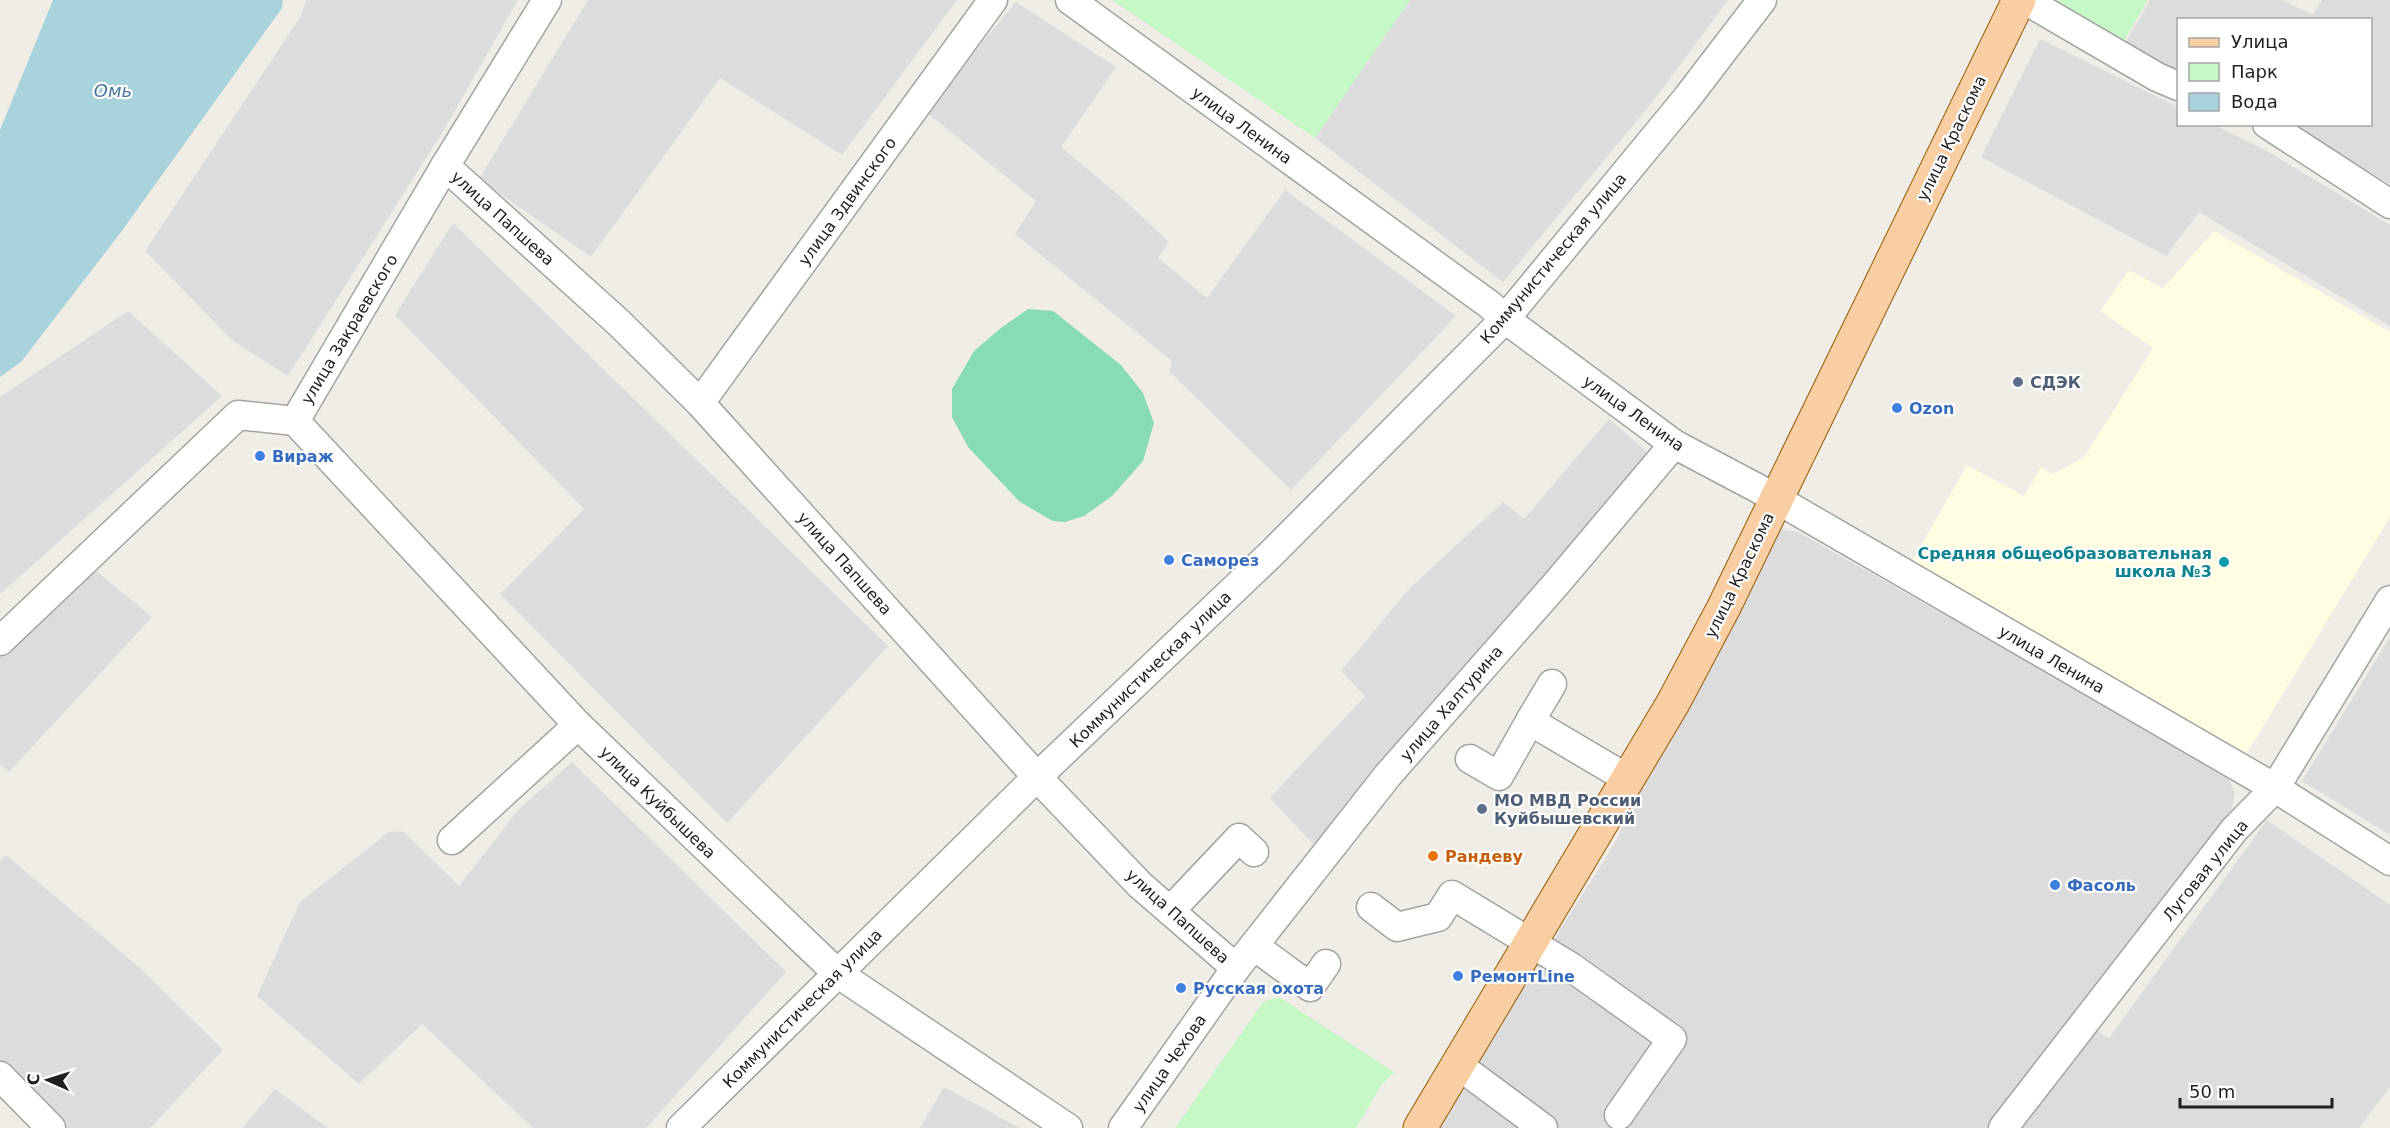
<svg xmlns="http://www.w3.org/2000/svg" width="2390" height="1128" viewBox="0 0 2390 1128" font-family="'DejaVu Sans',sans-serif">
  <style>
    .residential { fill: #dddcdc }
    .education { fill: #fefce1 }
    .park { fill: #c5f8c6 }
    .pitch { fill: #87dcb6 }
    .water { fill: #a8d3dc }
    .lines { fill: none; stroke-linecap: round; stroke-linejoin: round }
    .minor-casing { stroke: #a3a3a3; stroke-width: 31 }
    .major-casing { stroke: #955c06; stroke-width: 35 }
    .minor { stroke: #fff; stroke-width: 28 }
    .major { stroke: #f8cea2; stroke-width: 33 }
    .service-dot { fill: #5c6f8a; stroke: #fff; stroke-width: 2 }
    .shop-dot { fill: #3f7fe0; stroke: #fff; stroke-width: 2 }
    .culture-dot { fill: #0f9aa8; stroke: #fff; stroke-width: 2 }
    .food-dot { fill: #e8710a; stroke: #fff; stroke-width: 2 }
    .labels { text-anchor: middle; stroke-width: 4.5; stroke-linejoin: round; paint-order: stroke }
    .street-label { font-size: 16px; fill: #1f1f1f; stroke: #fff }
    .service-label { font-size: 16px; font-weight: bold; fill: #4e5e75; stroke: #fff; text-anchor: start }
    .shop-label { font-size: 16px; font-weight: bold; fill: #366cbe; stroke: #fff; text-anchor: start }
    .culture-label { font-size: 16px; font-weight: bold; fill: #0d838f; stroke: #fff; text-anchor: end }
    .food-label { font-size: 16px; font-weight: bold; fill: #c56008; stroke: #fff; text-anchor: start }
    .water-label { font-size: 18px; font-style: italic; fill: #49789c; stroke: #fff }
  </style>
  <rect width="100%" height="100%" fill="#f0ece6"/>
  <!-- residential -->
  <g class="residential">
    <polygon points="306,0 518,0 445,128 288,376 233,341 145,251 301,16"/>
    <polygon points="588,0 957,0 842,155 720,78 591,257 479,179"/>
    <polygon points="1410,0 1728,0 1654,100 1503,282 1315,138"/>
    <polygon points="2150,0 2282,0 2313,15 2322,0 2390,0 2390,184 2290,125 2370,124 2370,20 2178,20 2178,76 2124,45"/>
    <polygon points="1016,2 1116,67 1061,147 1121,197 1169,242 1158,258 1207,298 1285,190 1456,316 1291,490 1169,371 1172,361 1015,234 1036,201 925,111"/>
    <polygon points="2040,39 2178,107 2178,124 2214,125 2267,151 2390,225 2390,326 2199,212 2166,256 1981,157"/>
    <polygon points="453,223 888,646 727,823 500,594 584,509 395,315"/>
    <polygon points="128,311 222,396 0,594 0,397"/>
    <polygon points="1609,419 1652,456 1316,847 1270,798 1365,696 1341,671 1409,589 1503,502 1524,519"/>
    <polygon points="1780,529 1798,532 2227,775 2235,793 2230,817 2077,1018 2109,1038 2267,820 2390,905 2390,1087 2359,1128 1434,1128 1612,848 1770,537"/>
    <polygon points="90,566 152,617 9,772 0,764 0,650"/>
    <polygon points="2390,637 2390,835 2302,781"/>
    <polygon points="572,762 786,972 646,1128 533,1128 422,1024 359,1084 257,996 300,902 389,832 403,831 459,886 519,809"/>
    <polygon points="6,855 140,968 223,1050 150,1128 59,1128 0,1069 0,861"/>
    <polygon points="944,1087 1020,1128 920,1128"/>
    <polygon points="275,1089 328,1128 242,1128"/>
  </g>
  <!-- education -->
  <polygon class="education" points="2214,231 2390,332 2390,517 2246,755 1912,561 1967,465 2024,496 2041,467 2053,474 2084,457 2153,348 2100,311 2129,270 2163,288"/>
  <!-- park -->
  <g class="park">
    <polygon points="1112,0 1410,0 1315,138"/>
    <polygon points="2054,0 2148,0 2122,44 2052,5"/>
    <polygon points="1279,997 1394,1072 1382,1084 1356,1128 1175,1128 1263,1002"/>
  </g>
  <!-- pitch -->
  <polygon class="pitch" points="1028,309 1053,311 1121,365 1143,393 1154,423 1143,461 1112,496 1084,516 1065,522 1053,521 1020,502 968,447 952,417 952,389 974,351 1001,328"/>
  <!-- water -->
  <polygon class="water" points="53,0 283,0 282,8 121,232 21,362 0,377 0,130"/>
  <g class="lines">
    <defs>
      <g id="minor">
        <polyline points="1070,0 1490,305 1505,319 1674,444 1759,489 2275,788 2390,861"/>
        <polyline points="2025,0 2157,77 2178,86"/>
        <polyline points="2267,124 2390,204"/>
        <polyline points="445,166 618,322 700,403 1037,777 1140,885 1236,968"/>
        <polyline points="700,403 993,0"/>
        <polyline points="295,421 578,725 837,973 1068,1128"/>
        <polyline points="295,421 445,166 547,0"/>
        <polyline points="0,641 238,415 295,421"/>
        <polyline points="1530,721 1552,684"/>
        <polyline points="1470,759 1499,776 1530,721 1628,779"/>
        <polyline points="452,840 578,725"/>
        <polyline points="1371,907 1397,927 1438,917 1452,895 1571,967 1672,1039 1619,1115"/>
        <polyline points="1170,911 1239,838 1254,852"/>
        <polyline points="1254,946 1310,987 1326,964"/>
        <polyline points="1458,1065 1543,1128"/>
        <polyline points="0,1076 51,1128"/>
        <polyline points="681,1128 1037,777 1270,555 1505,319 1687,98 1762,0"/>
        <polyline points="1123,1128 1236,968 1388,775 1556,584 1674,444"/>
        <polyline points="2003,1128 2234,830 2275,788 2390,600"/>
      </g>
      <polyline id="major" points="1420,1128 1673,703 1724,607 2019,0"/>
    </defs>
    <!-- minor casing -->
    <use href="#minor" class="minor-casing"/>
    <!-- major casing -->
    <use href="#major" class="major-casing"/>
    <!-- minor -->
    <use href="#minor" class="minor"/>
    <!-- major -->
    <use href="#major" class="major"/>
  </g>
  <!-- markers -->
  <g class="service-dot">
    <circle cx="2018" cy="382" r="6"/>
    <circle cx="1482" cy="809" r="6"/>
  </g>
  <g class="shop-dot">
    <circle cx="1897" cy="408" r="6"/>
    <circle cx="260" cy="456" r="6"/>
    <circle cx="1169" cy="560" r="6"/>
    <circle cx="2055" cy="885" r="6"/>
    <circle cx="1458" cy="976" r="6"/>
    <circle cx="1181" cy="988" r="6"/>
  </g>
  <circle class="culture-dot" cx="2224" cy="562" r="6"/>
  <circle class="food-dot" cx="1433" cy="856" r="6"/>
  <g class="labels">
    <!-- street labels -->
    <g class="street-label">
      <text transform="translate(1242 125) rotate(36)" y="6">улица Ленина</text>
      <text transform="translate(1951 138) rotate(-64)" y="6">улица Краскома</text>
      <text transform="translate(847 201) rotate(-54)" y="6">улица Здвинского</text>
      <text transform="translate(503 218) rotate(42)" y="6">улица Папшева</text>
      <text transform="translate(1553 258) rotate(-50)" y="6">Коммунистическая улица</text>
      <text transform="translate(349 329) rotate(-59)" y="6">улица Закраевского</text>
      <text transform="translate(1634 413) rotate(35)" y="6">улица Ленина</text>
      <text transform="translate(845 563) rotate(48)" y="6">улица Папшева</text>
      <text transform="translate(1739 575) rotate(-64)" y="6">улица Краскома</text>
      <text transform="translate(2052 659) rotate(30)" y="6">улица Ленина</text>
      <text transform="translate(1150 669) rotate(-44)" y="6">Коммунистическая улица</text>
      <text transform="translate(1451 703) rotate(-49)" y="6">улица Халтурина</text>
      <text transform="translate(658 802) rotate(44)" y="6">улица Куйбышева</text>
      <text transform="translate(2205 870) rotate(-51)" y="6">Луговая улица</text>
      <text transform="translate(1178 916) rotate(42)" y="6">улица Папшева</text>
      <text transform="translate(802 1008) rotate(-45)" y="6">Коммунистическая улица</text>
      <text transform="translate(1169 1063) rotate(-55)" y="6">улица Чехова</text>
    </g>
    <!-- service labels -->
    <g class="service-label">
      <text x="2030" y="388">СДЭК</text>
      <text x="1494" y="806">МО МВД России<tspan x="1494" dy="18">Куйбышевский</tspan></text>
    </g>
    <!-- shop labels -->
    <g class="shop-label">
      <text x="1909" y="414">Ozon</text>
      <text x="272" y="462">Вираж</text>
      <text x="1181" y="566">Саморез</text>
      <text x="2067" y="891">Фасоль</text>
      <text x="1470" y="982">РемонтLine</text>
      <text x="1193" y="994">Русская охота</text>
    </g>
    <!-- culture labels -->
    <g class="culture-label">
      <text x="2212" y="559">Средняя общеобразовательная<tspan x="2212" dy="18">школа №3</tspan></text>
    </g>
    <!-- food labels -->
    <g class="food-label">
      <text x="1445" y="862">Рандеву</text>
    </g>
    <!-- water labels -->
    <g class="water-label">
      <text x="113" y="97">Омь</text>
    </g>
  </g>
  <!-- legend -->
  <rect x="2177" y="18" width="195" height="108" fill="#ffffff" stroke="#a5a5a5" stroke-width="1.5"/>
  <rect x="2189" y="38" width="30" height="9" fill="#f8cea2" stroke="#a5a5a5" stroke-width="1.5"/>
  <text x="2231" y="48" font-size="18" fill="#1f1f1f">Улица</text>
  <rect x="2189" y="63" width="30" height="18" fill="#c5f8c6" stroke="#a5a5a5" stroke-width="1.5"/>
  <text x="2231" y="78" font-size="18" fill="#1f1f1f">Парк</text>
  <rect x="2189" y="93" width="30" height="18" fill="#a8d3dc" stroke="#a5a5a5" stroke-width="1.5"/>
  <text x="2231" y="108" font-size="18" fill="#1f1f1f">Вода</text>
  <!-- north arrow -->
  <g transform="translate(48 1080) rotate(273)" stroke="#ffffff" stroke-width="4.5" paint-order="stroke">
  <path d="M0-4.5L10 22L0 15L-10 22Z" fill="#1f1f1f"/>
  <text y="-9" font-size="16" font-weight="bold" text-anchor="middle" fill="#1f1f1f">С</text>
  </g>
  <!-- scale -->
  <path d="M2180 1098v9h152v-9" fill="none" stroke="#1f1f1f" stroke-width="3"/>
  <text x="2189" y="1098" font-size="18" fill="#1f1f1f" stroke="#ffffff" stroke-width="4.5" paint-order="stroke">50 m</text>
</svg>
